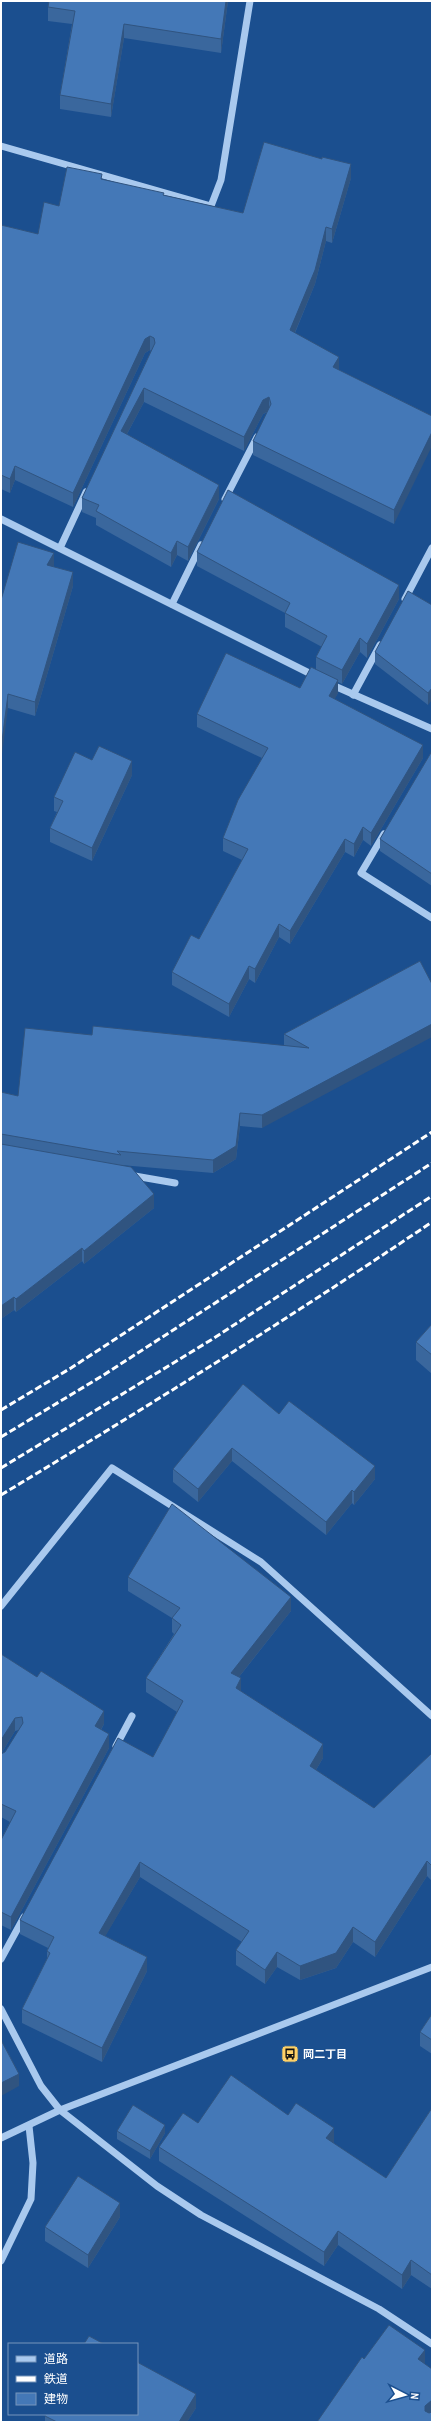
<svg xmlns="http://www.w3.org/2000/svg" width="433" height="2423" viewBox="0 0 433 2423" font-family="'Archivo Narrow','Noto Sans JP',sans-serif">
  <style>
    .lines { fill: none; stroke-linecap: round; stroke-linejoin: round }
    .minor { stroke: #a9c9ee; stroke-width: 7 }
    .rail { stroke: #fff; stroke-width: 3; stroke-dasharray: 7 3; stroke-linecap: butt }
    .wall { fill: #3a679d; fill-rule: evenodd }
    .shaded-wall { fill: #305480 }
    .building { fill: #4478b7; stroke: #305480 }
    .labels { text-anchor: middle; stroke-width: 3; stroke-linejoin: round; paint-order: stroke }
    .poi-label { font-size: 11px; font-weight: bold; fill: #fff; stroke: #1b4f8f; text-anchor: start }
  </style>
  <rect width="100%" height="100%" fill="#1b4f8f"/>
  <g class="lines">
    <!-- minor -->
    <g class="minor">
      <polyline points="1,146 211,206 221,180 250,1"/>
      <polyline points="225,499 257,437"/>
      <polyline points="1,519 315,676"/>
      <polyline points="60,548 86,492"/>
      <polyline points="405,599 432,548"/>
      <polyline points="172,604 201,545"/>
      <polyline points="330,684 432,729"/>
      <polyline points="353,695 380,645"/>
      <polyline points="384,834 361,873 432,918"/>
      <polyline points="129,1175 175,1183"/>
      <polyline points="1,1606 112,1468 261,1562 432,1716"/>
      <polyline points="116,1746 132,1716"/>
      <polyline points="1,1959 24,1917"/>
      <polyline points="1,2009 41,2086 60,2110 157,2186 201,2215 379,2309 432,2344"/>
      <polyline points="1,2138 60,2110 432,1967"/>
      <polyline points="1,2261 31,2199 33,2163 29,2126"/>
    </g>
    <!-- rail -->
    <g class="rail">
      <polyline points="1,1410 71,1368 432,1132"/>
      <polyline points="1,1437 102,1376 432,1163"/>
      <polyline points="1,1468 211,1340 432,1196"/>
      <path d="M1,1495C147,1407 291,1317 432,1222"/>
    </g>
  </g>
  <!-- wall -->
  <g class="wall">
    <polygon points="228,1 221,53 124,38 111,117 60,109 60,95 72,24 48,21 48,7"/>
    <polygon points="351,178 332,243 326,241 315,284 295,333 339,370 432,416 394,524 253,455 253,441 268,412 263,414 244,451 144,402 127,434 219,499 188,561 177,555 171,567 96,525 96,518 82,512 82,498 151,351 150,350 145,353 73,507 15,480 10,493 1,489 1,225 38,234 59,206 102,179 164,195 243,213"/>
    <polygon points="197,552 399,599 367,658 360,652 342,684 338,682 338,693 334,699 423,758 371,846 363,840 354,857 345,852 290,944 279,937 255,983 249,979 229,1017 172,985 172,972 199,939 242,860 223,851 223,838 262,758 197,727 197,714 300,688 316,669 316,657 322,647 285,627 285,613 197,566"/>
    <polygon points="54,566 54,567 73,586 35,716 8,708 1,600"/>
    <polygon points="432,605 428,705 375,664 375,652"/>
    <polygon points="432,751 432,886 380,851 380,839"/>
    <polygon points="92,760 132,775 92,861 50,842 50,828 57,812 54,811 54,797"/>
    <polygon points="420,961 262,1128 240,1126 236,1159 213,1173 121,1165 154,1208 84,1264 82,1261 16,1312 14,1310 1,1319 1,1092 18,1096 92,1035 284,1046 284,1034"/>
    <polygon points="432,1324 432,1374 416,1360 416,1342"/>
    <polygon points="279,1414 375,1479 354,1505 352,1503 326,1535 232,1461 198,1502 173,1482 173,1469"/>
    <polygon points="128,1577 291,1611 239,1677 241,1691 323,1758 316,1770 374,1808 432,1753 432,1881 427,1876 375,1957 353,1942 336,1968 300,1980 277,1967 265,1984 236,1965 236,1950 242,1942 140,1877 105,1936 147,1971 102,2062 22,2023 22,2009 47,1959 47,1951 48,1948 20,1934 20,1920 153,1757 177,1712 146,1692 146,1678 174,1634 172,1632 172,1618 128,1591"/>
    <path d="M1,1654L104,1724L101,1730L109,1748L11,1930L1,1925V1840L10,1822L1,1817ZM19,1730L5,1752L1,1754L15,1731Z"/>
    <polygon points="432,2014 432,2054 420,2046 420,2032"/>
    <polygon points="432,2108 432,2289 411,2275 402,2289 338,2245 324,2266 159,2161 159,2147 198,2123 288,2115 334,2142 333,2143 386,2178"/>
    <polygon points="117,2131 165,2133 150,2159 117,2139"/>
    <polygon points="120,2217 88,2268 45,2241 45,2227"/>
    <polygon points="196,2408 187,2422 45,2422 45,2416"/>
  </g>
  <!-- shaded-wall -->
  <g class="shaded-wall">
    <polygon points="226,1 228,1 221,53 221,39"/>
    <polygon points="124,24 124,38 111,117 111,104"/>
    <polygon points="351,164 351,178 332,243 332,229"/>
    <polygon points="326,227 326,241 315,284 290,344 290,330"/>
    <polygon points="150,336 150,350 145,353 73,507 73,493 145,339"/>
    <polygon points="339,357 339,371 333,367"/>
    <polygon points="144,388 144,402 121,445 121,431"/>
    <polygon points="269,397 269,411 263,414 244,451 244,437 263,400"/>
    <polygon points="432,432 432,446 394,524 394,510"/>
    <polygon points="15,466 15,480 10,493 10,479"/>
    <polygon points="219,485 219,499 188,561 188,547"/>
    <polygon points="177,541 177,555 171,567 171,553"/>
    <polygon points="54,553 54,566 47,578 47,565"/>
    <polygon points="73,572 73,586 35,716 35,702"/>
    <polygon points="399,585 399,599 367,658 367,644"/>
    <polygon points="360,638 360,652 342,684 342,670"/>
    <polygon points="338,680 338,693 329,710 329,696"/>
    <polygon points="432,688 432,700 428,705 428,693"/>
    <polygon points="8,694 8,708 1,762 1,749"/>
    <polygon points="423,745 423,758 371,846 371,833"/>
    <polygon points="132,761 132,775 92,861 92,848"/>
    <polygon points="363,827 363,840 354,857 354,844"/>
    <polygon points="345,839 345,852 290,944 290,931"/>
    <polygon points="279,924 279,937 255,983 255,969"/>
    <polygon points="249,966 249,979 229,1017 229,1004"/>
    <polygon points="432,1024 432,1037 262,1128 262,1115"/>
    <polygon points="240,1113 240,1126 236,1159 213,1173 213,1160"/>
    <polygon points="154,1194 154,1208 84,1264 84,1251"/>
    <polygon points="82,1248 82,1261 16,1312 16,1299"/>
    <polygon points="14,1297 14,1310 1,1319 1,1306"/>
    <polygon points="232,1448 232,1461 198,1502 198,1489"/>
    <polygon points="375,1466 375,1479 354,1505 354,1492"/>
    <polygon points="352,1490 352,1503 326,1535 326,1522"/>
    <polygon points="291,1597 291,1611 231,1687 231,1673"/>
    <polygon points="241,1678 241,1693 236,1688"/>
    <polygon points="104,1711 104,1724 95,1740 95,1726"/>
    <polygon points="15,1718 15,1731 1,1754 1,1740"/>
    <polygon points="109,1734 109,1748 11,1930 11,1917"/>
    <polygon points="323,1744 323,1758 310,1780 310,1766"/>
    <polygon points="427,1861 427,1876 375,1957 375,1942"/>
    <polygon points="140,1862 140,1877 99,1947 99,1933"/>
    <polygon points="353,1927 353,1942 336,1968 300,1980 300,1966"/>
    <polygon points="277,1952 277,1967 265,1984 265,1970"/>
    <polygon points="147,1957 147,1971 102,2062 102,2048"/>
    <polygon points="19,2074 19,2086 1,2096 1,2083"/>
    <polygon points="165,2125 165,2133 150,2159 150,2151"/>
    <polygon points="334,2128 334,2142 326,2152 326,2138"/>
    <polygon points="120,2203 120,2217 88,2268 88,2255"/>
    <polygon points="338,2231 338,2245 324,2266 324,2252"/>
    <polygon points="411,2260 411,2275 402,2289 402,2275"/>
    <polygon points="425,2350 425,2364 418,2373 418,2359"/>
    <polygon points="196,2394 196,2408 187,2422 179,2422"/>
    <polygon points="432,2400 432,2413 425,2419 425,2406"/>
  </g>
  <!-- building -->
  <g class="building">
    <polygon points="49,1 226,1 221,39 124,24 111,104 60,95 75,11 48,7"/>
    <polygon points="264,142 322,159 322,157 351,164 332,229 326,227 315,270 290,330 339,357 333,367 432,416 432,432 394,510 253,441 271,404 269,397 263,400 244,437 144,388 121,431 219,485 188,547 177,541 171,553 96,511 99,505 82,498 155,343 154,338 150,336 145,339 73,493 15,466 10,479 1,475 1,225 38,234 44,202 59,206 67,167 102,174 101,179 164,193 163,195 243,213"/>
    <polygon points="228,490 399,585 367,644 360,638 342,670 316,657 327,636 285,613 290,603 197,552"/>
    <polygon points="18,542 54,553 47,565 73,572 35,702 8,694 1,749 1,600"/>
    <polygon points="408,591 432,605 432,688 428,693 375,652"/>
    <polygon points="226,653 300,688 311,667 338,680 329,696 423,745 371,833 363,827 354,844 345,839 290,931 279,924 255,969 249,966 229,1004 172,972 191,935 199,939 248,849 223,838 238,800 268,748 197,714"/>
    <polygon points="99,746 132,761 92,848 50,828 63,801 54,797 75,752 92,760"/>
    <polygon points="432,751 432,874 380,839"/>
    <polygon points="420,961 432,984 432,1024 262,1115 240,1113 236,1146 213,1160 117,1151 121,1155 1,1134 1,1092 18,1096 25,1028 92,1035 93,1026 309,1048 284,1034"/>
    <polygon points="1,1144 131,1167 154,1194 84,1251 82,1248 16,1299 14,1297 1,1306"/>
    <polygon points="432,1324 432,1355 416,1342"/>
    <polygon points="243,1384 279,1414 289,1401 375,1466 354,1492 352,1490 326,1522 232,1448 198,1489 173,1469"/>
    <polygon points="172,1504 291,1597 231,1673 241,1678 236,1688 323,1744 310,1766 374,1808 432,1753 432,1866 427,1861 375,1942 353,1927 336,1953 300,1966 277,1952 265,1970 236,1950 249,1931 140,1862 99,1933 147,1957 102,2048 22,2009 50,1953 47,1951 54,1937 20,1920 118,1738 153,1757 183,1701 146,1678 181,1625 172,1618 180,1608 128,1577"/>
    <polygon points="1,1654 37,1677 41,1671 104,1711 95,1726 109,1734 11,1917 1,1912 1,1840 16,1811 1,1804 1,1754 5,1752 23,1723 22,1717 15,1718 1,1740"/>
    <polygon points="432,2014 432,2040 420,2032"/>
    <polygon points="1,2040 19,2074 1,2083"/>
    <polygon points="231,2075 288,2115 296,2103 334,2128 326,2138 386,2178 432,2108 432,2275 411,2260 402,2275 338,2231 324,2252 159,2147 183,2113 198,2123"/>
    <polygon points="133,2105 165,2125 150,2151 117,2131"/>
    <polygon points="78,2176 120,2203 88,2255 45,2227"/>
    <polygon points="389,2325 425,2350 418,2359 432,2369 432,2400 425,2406 425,2411 429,2413 432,2412 432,2422 317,2422 362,2357 364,2359"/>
    <polygon points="89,2336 104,2344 84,2344"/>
    <polygon points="137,2362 196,2394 179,2422 57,2422 45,2416 46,2414 137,2414"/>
  </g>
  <!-- icons -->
  <defs>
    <symbol id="bus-square" viewBox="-11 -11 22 22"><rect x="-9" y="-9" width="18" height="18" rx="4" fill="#ffd166" stroke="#1b4f8f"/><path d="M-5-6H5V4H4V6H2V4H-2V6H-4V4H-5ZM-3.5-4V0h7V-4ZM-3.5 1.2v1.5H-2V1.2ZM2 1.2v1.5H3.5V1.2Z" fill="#111"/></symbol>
  </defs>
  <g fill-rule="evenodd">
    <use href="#bus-square" x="280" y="2044" width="20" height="20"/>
  </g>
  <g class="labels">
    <!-- poi labels -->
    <g class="poi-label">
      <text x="303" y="2058">岡二丁目</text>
    </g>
  </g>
  <!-- border -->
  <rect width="433" height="2423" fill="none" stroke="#ffffff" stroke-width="4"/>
  <!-- legend -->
  <rect x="8" y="2343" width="130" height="72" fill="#1b4f8f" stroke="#7695bc"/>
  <rect x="16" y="2356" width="20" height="6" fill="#a9c9ee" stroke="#7695bc"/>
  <text x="44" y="2363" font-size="12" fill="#ffffff">道路</text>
  <rect x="16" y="2376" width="20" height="6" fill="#ffffff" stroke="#7695bc"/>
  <text x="44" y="2383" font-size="12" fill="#ffffff">鉄道</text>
  <rect x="16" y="2393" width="20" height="12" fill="#4478b7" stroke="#7695bc"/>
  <text x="44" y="2403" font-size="12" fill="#ffffff">建物</text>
  <!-- north arrow -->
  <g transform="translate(405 2395) rotate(96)" stroke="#1b4f8f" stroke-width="3" paint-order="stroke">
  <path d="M0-3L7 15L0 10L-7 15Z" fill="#ffffff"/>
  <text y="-6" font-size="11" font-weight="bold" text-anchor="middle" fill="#ffffff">N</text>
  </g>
</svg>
